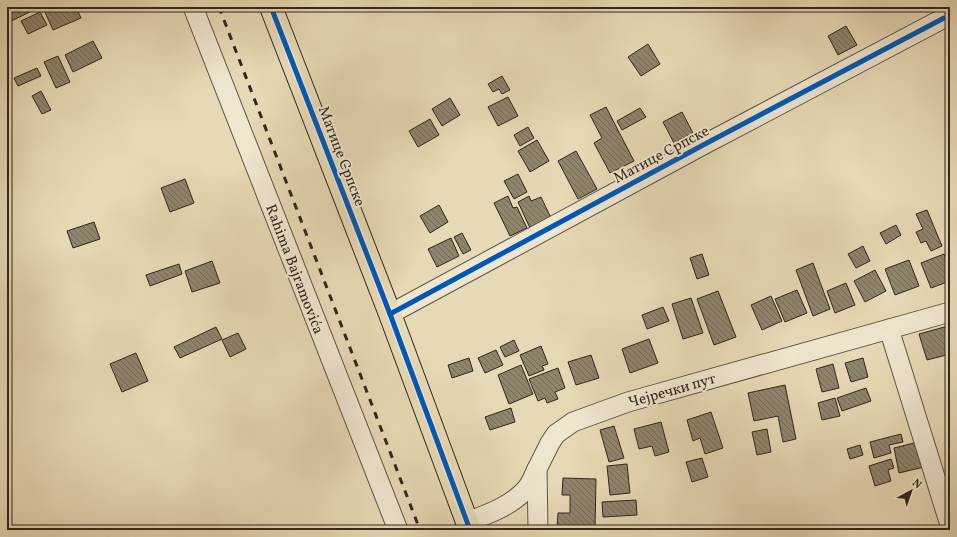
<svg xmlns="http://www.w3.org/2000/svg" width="957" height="537" viewBox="0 0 957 537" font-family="Vollkorn,serif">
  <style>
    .building { fill: url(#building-back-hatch); stroke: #31271d }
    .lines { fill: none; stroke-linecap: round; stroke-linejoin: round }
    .minor-casing { stroke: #5e5443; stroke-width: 21 }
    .major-casing { stroke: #31271d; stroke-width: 24 }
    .minor { stroke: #efe6cf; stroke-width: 19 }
    .major { stroke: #e6d9b5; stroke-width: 22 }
    .rail { stroke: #31271d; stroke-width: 3; stroke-dasharray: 7 7; stroke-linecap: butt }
    .cycleway-casing { stroke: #efe6cf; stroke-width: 8 }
    .cycleway { stroke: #0057b8; stroke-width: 5 }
    .labels { text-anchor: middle; stroke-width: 4; stroke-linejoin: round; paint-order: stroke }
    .street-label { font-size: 15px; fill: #31271d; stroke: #efe6cf }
  </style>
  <defs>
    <pattern id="building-back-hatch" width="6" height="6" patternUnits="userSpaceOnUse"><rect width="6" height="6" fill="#8f846c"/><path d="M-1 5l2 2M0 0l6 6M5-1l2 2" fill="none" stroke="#756c58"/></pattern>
  </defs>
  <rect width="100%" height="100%" fill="#e6d9b5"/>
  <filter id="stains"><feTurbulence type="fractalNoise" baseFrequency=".005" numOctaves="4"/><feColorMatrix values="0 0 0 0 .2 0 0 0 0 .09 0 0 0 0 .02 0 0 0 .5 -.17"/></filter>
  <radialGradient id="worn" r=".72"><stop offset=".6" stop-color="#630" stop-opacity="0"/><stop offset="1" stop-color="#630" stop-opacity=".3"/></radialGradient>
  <!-- building -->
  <g class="building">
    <polygon points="7,7 27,7 30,12 7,23"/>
    <polygon points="51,7 76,7 81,18 53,30 44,10"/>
    <polygon points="40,12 47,25 28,34 21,21"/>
    <polygon points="846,26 857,45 838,55 828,36"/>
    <polygon points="93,41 102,58 73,72 65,55"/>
    <polygon points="648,44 660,64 641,76 628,57"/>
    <polygon points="58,56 70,82 56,88 44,62"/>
    <polygon points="37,68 41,76 18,86 14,78"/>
    <polygon points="502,76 510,90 502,94 499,89 493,92 488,84"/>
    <polygon points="41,91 51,110 42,114 32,96"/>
    <polygon points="508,97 518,116 498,126 488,107"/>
    <polygon points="450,98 460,115 442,126 432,109"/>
    <polygon points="606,107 634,161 610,173 594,143 602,138 590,115"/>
    <polygon points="640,108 646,117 622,130 617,121"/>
    <polygon points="682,112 693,133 674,143 663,122"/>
    <polygon points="430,119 439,135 418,147 409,131"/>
    <polygon points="528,127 534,138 520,146 514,135"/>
    <polygon points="537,140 549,161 530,172 518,151"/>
    <polygon points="576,151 597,189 578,199 558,161"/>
    <polygon points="518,174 527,192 514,199 504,181"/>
    <polygon points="185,179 194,203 170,212 161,188"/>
    <polygon points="508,196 513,208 517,207 527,228 510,236 494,203"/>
    <polygon points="529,196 531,201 541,197 551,218 530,228 518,202"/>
    <polygon points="439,205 448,222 430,233 420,216"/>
    <polygon points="927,210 942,246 931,251 926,241 921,243 916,232 923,229 916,214"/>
    <polygon points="94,222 100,239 73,248 67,231"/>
    <polygon points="896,225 901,235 886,244 880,233"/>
    <polygon points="462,233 471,250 463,254 454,237"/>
    <polygon points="451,238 459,256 437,267 428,249"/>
    <polygon points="950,238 950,252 946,240"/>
    <polygon points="863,246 870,261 856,268 848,254"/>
    <polygon points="702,254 709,275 697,279 690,258"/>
    <polygon points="944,254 950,270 950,281 931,288 921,263"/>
    <polygon points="909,260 919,286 895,295 885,269"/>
    <polygon points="212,261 220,283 192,292 185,271"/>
    <polygon points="813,263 830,309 813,316 796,270"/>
    <polygon points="179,264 182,274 150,286 146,275"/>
    <polygon points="875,270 886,291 865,302 854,281"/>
    <polygon points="846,283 855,305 835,313 827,291"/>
    <polygon points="797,290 807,313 785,322 775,299"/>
    <polygon points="718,291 736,337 714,345 697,299"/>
    <polygon points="771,296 782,321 762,330 751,305"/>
    <polygon points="691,298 703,333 683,339 672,304"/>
    <polygon points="663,307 669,321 647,329 642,315"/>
    <polygon points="948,326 950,332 950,354 927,360 919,334"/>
    <polygon points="216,327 222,339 180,358 174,347"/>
    <polygon points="238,333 246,349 230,357 222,340"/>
    <polygon points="649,339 658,363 630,373 622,349"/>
    <polygon points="514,340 519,351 505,357 500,347"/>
    <polygon points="541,346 548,364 542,366 544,370 529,376 520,355"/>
    <polygon points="496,350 503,365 485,373 478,358"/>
    <polygon points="136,353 148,381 122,392 110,364"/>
    <polygon points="591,355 599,378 576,385 568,362"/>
    <polygon points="469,358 473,371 452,378 448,365"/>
    <polygon points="863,358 868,377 851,382 845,363"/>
    <polygon points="833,364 839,388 822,392 816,369"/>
    <polygon points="521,365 533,394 509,404 498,375"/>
    <polygon points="558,368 565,388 555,392 558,399 547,403 545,398 538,401 529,379"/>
    <polygon points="785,385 796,439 783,442 778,416 754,421 748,393"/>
    <polygon points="866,388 871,401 842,411 837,398"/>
    <polygon points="835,398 840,416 822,420 818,403"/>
    <polygon points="511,408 515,422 490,430 485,417"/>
    <polygon points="711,412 723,448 705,454 700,438 693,441 687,420"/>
    <polygon points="661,422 669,452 655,456 652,446 639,449 634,429"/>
    <polygon points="614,426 624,458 609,462 600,430"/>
    <polygon points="767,429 771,452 757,455 752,432"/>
    <polygon points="901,434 903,442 889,445 891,453 874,458 870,442"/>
    <polygon points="918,442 924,467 899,473 894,448"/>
    <polygon points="860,445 863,455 850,459 847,449"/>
    <polygon points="702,458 708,477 692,482 686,462"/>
    <polygon points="891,459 894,468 888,470 891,481 875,486 869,466"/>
    <polygon points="627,464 630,493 610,495 607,466"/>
    <polygon points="563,478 596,479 595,528 557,527 558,513 570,513 570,495 562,495"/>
    <polygon points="636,500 637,515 603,517 602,502"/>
  </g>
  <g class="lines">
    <defs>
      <g id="minor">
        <polyline points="193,7 398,530"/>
        <polyline points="390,314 705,144 944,18"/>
        <polyline points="889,329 950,525"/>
        <path d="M467,522C488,514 512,506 527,488C531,483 534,475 537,469"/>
        <polyline points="538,530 537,469 550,443 556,434 573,422 628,402 950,312"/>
      </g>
      <polyline id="major" points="271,7 390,314 470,530"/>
    </defs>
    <!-- minor casing -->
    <use href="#minor" class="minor-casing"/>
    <!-- major casing -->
    <use href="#major" class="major-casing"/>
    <!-- minor -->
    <use href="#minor" class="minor"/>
    <!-- major -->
    <use href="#major" class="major"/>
    <!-- rail -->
    <polyline class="rail" points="219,7 420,530"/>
    <defs>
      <g id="cycleway">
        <polyline points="271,7 390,314 470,530"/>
        <polyline points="390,314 705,144 944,18"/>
      </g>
    </defs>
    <!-- cycleway casing -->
    <use href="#cycleway" class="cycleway-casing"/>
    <!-- cycleway -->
    <use href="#cycleway" class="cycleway"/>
  </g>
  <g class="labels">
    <!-- street labels -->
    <g class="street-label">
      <text transform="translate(661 154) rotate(-28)" y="5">Матице Српске</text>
      <text transform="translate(342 156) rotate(69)" y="5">Матице Српске</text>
      <text transform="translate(295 269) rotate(69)" y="5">Rahima Bajramovića</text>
      <text transform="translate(672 390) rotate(-16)" y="5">Чејречки пут</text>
    </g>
  </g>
  <!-- margin -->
  <rect width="957" height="537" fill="none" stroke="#e6d9b5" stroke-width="24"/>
  <rect x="8" y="8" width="941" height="521" fill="none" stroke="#31271d" stroke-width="2"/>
  <rect x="12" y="12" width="933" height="513" fill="none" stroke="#31271d"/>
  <!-- north arrow -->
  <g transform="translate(911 491) rotate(40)" stroke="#efe6cf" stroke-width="3" paint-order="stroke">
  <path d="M0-3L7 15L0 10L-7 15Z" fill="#31271d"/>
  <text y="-6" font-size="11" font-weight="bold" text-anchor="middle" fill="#31271d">N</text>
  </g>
  <rect width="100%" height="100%" filter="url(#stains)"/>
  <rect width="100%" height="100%" fill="url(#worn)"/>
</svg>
